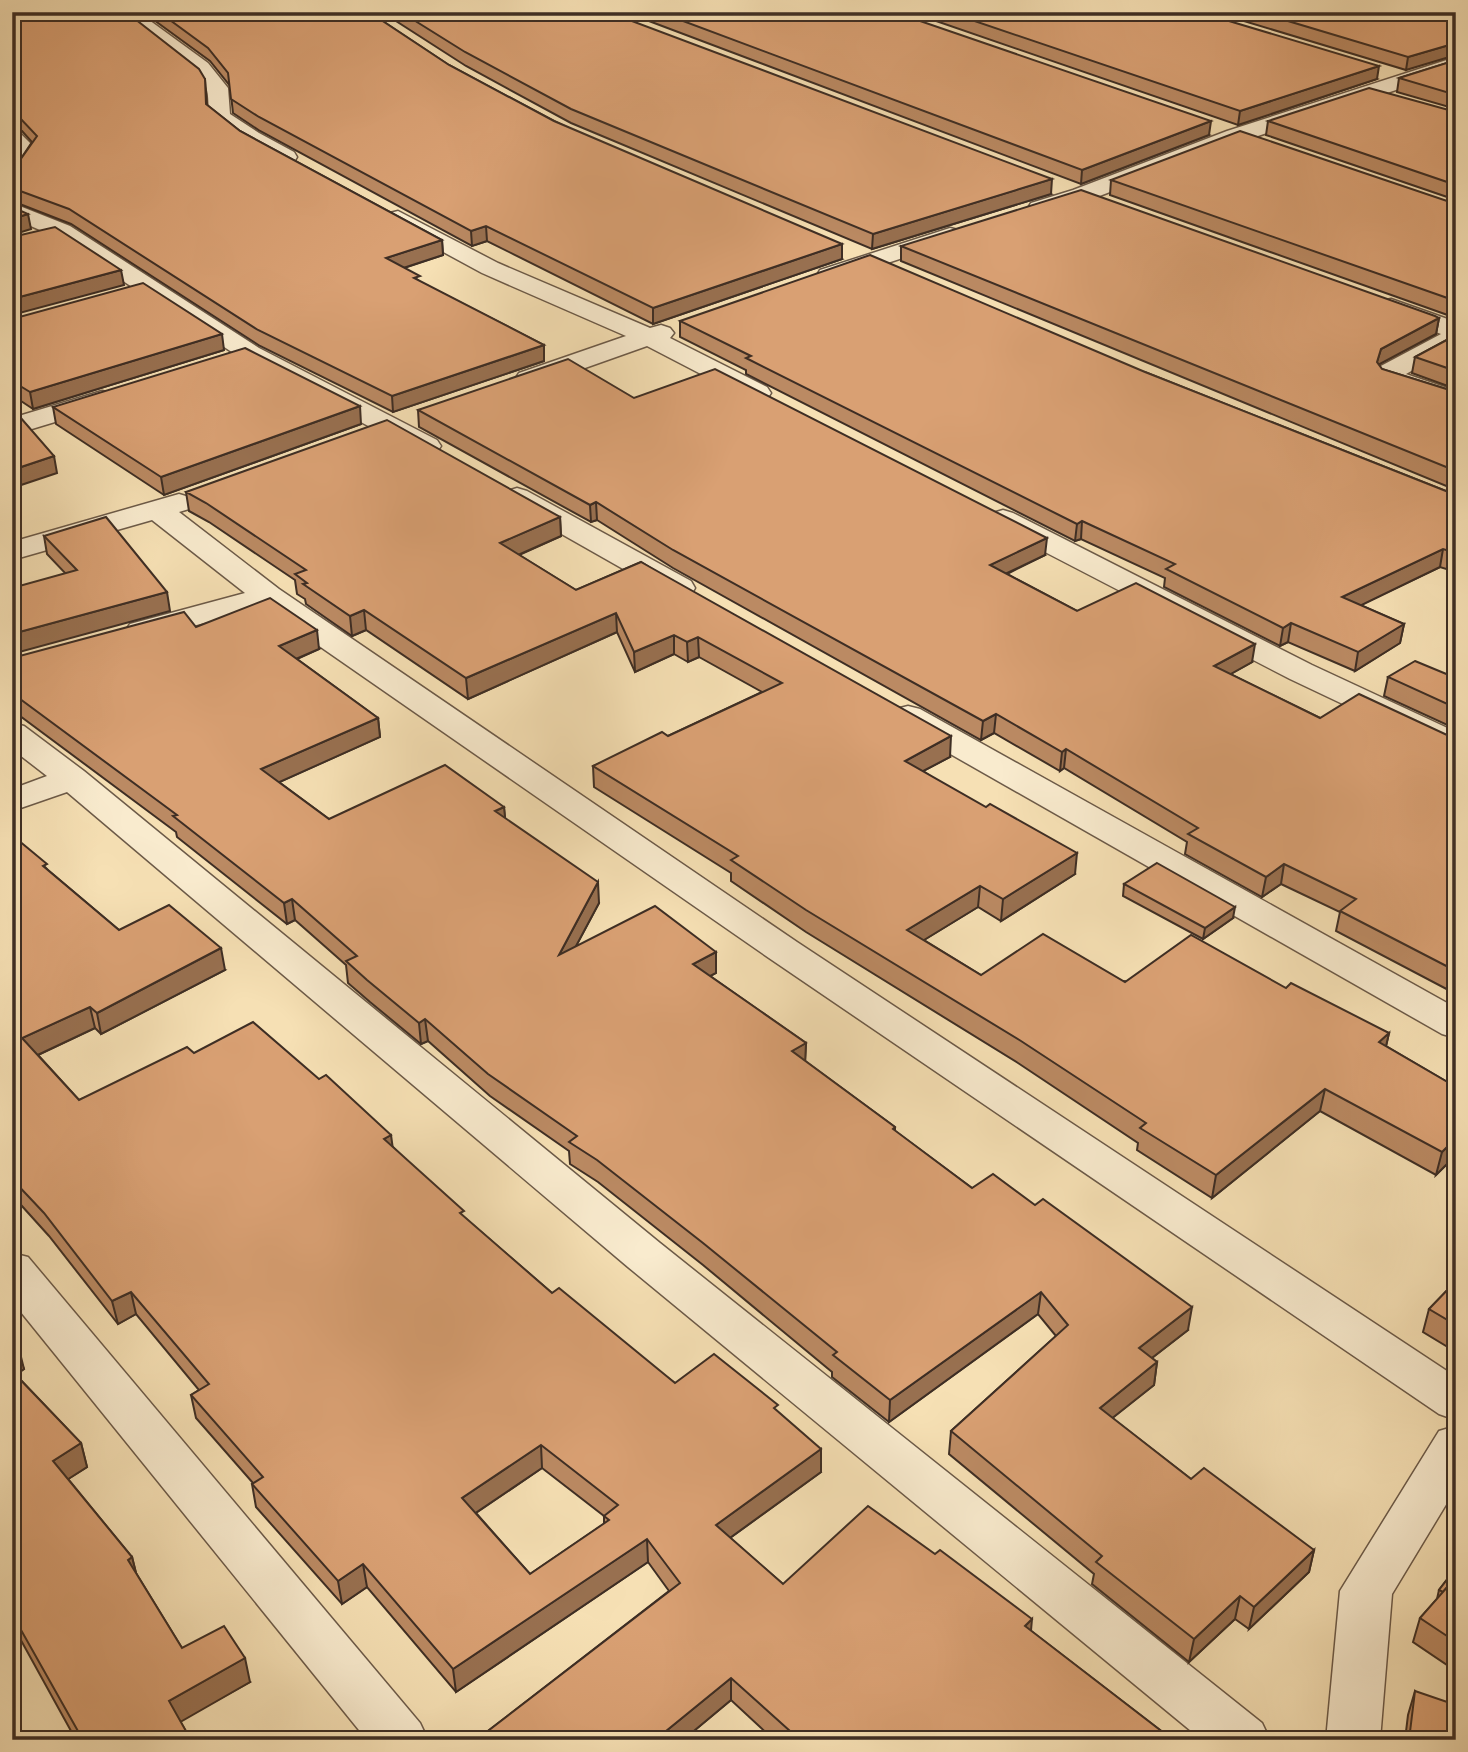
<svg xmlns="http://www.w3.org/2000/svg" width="1468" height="1752" viewBox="0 0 1468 1752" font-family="Vollkorn,serif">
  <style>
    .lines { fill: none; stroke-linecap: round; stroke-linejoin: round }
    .minor-casing { stroke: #6c5a48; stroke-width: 3 }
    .minor { fill: #f9ebce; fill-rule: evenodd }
    .wall { fill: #bb8a63; stroke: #3e2e24; stroke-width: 2; fill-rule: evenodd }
    .shaded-wall { fill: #987050; stroke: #3e2e24; stroke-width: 2 }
    .building { fill: #d9a073; stroke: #3e2e24; stroke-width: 2; fill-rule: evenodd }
  </style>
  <rect width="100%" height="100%" fill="#f6e0b4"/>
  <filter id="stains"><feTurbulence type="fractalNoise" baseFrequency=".00286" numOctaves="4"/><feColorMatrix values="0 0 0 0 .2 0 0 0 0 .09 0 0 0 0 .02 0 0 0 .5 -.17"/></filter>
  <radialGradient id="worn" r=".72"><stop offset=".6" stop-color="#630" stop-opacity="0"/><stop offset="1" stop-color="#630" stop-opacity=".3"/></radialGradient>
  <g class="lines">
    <defs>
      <g id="minor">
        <path d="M116,12H138L208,63L228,88L230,114L259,133L294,152L297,157L294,162C271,167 231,134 213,120C205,108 212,94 203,81Z"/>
        <polygon points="1456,57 1456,70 1243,141 1089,200 1039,215 1031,213 1028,208 1031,203 1073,190 1227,131"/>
        <polygon points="12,132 20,133 37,150 20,175 12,177 14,151"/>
        <polygon points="12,203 70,226 259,348 437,440 441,446 437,452 427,454 417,452 241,358 54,236 12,218"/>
        <polygon points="398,211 498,263 650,328 661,325 670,328 674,333 670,338 767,387 771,393 767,399 758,401 749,399 647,346 537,385 528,387 519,385 515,379 519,373 626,336 482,273 390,223 387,218 390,213"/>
        <polygon points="950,228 958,230 962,235 958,240 829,282 820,280 817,275 820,270"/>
        <polygon points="1391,299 1456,322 1456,346 1406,374 1456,391 1456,408 1380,383 1376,377 1379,367 1441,334 1382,311 1379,306 1382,301"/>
        <polygon points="102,391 111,393 115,399 111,405 12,435 12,418"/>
        <polygon points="517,488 527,491 691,581 695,588 691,595 680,597 669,595 507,503 503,497 507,491"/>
        <polygon points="179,494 189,497 193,503 189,509 179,512 279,589 797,942 1456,1377 1456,1420 1439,1414 769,958 263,607 141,640 130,638 125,631 130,624 245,593 152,520 12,560 12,542"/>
        <polygon points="1003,510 1013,513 1312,665 1456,732 1456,755 1444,752 1290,679 993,525 988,519 993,513"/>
        <polygon points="908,706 920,709 1456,1008 1456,1038 1442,1034 896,723 891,716 896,709"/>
        <polygon points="12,723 24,726 84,771 660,1243 1262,1723 1270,1740 1202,1740 628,1267 67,792 12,811 12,789 47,776 12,749"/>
        <polygon points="12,1253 28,1257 420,1723 428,1740 367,1740 12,1301"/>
        <polygon points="1456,1426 1456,1488 1392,1594 1380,1740 1326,1740 1340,1591 1439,1431"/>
      </g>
    </defs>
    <!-- minor casing -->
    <use href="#minor" class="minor-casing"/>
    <!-- minor -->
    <use href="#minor" class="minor"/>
  </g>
  <!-- wall -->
  <g class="wall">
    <polygon points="12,12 205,79 207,105 240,131 442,240 443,255 404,268 420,282 544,345 544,361 393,412 260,346 71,224 12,201 12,165 18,163 32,142 22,131 12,129"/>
    <polygon points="143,12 369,12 449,65 554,121 842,259 653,324 487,241 472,246 260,131 233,113 230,86 210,61"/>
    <polygon points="382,12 608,12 1051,194 872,249 571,123 466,66"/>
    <polygon points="625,12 894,12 1209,135 1081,184"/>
    <polygon points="910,12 1199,12 1377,79 1238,125"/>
    <polygon points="1214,12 1456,12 1406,70"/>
    <polygon points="1456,60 1456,109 1397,92 1399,78"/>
    <polygon points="1456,112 1456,200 1266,135 1268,121"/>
    <polygon points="1111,180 1456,204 1456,318 1110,195"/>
    <polygon points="901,246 1439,318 1436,334 1378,364 1382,369 1456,392 1456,490 901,261"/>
    <polygon points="12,319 224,350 33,409 12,395"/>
    <polygon points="680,321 1145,372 1456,495 1456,572 1440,567 1360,605 1404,624 1400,643 1355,671 1288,642 1280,646 1164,587 1165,578 1081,539 1075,541 746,374 746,370 680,337"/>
    <polygon points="1456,335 1456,389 1412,373 1415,357"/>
    <polygon points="634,398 1045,555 1007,574 1077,611 1252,662 1230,674 1320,718 1456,737 1456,994 1336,931 1340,912 1281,884 1262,897 1185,854 1187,842 1064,768 1060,771 994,733 981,740 673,568 597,520 591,522 419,427 418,410"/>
    <polygon points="53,407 361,424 164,495 56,424"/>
    <polygon points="186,492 560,517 561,536 519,555 576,590 641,562 950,757 923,771 1075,874 1001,921 978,907 924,940 981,975 1286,988 1389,1033 1386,1046 1456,1087 1456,1155 1436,1175 1320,1111 1212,1198 1137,1150 1138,1143 1018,1063 806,932 731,881 731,873 594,787 593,766 668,736 762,692 699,657 688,662 674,654 635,672 617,632 468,699 366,630 352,636 306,604 305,599 297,594 295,580 209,522 189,511"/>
    <polygon points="44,536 170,611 65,573 47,554"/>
    <polygon points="196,627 319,649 297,659 378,718 380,737 279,782 329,819 504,807 505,819 599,903 576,946 716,952 716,973 710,976 806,1043 805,1061 895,1127 895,1131 972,1188 1188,1330 1152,1358 1157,1362 1154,1385 1112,1418 1191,1479 1314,1550 1309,1572 1249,1629 1235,1619 1189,1662 1092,1584 1094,1574 949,1454 951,1431 1056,1336 1038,1314 889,1422 832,1377 832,1372 703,1265 598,1182 570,1164 569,1151 490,1096 428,1041 421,1044 370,1002 348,983 346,965 295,920 287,924 177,837 176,832 12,710 12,658"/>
    <polygon points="1388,677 1456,678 1456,729 1384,696"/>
    <path d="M12,835L48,870L119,930L225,970L101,1034L95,1028L38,1055L79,1100L194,1053L392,1146L465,1218L552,1293L675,1383L778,1412L821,1472L730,1538L783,1584L1031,1631L1173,1740H774L731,1700L683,1740H485L484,1734L669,1591L648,1562L456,1692L367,1587L342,1604L256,1507L252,1484L253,1483L196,1418L191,1395L199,1390L136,1314L118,1324L49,1236L12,1195ZM542,1468L604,1516V1524L530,1574L476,1513Z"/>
    <polygon points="1124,884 1233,918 1203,939 1123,896"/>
    <polygon points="1456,1281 1456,1352 1423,1332 1429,1309"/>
    <polygon points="12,1340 24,1369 16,1375 81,1443 87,1467 68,1479 132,1557 136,1573 182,1648 250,1682 180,1721 191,1740 76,1740 12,1624"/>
    <polygon points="1456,1568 1456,1671 1413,1642 1420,1618 1437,1599 1439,1590"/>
    <polygon points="1415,1691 1456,1740 1405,1740 1408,1715"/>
  </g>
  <!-- shaded-wall -->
  <g class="shaded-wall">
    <polygon points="1456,43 1456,55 1406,70 1408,57"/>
    <polygon points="1379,66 1377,79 1238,125 1240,111"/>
    <polygon points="1211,121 1209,135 1081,184 1082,170"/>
    <polygon points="1052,179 1051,194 872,249 873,234"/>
    <polygon points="28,214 31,229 12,235 12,219"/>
    <polygon points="486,226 487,241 472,246 471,231"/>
    <polygon points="442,240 443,255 388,273 386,258"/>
    <polygon points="842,244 842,259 653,324 653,308"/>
    <polygon points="121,270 124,285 12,315 12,299"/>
    <polygon points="1439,318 1436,334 1378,365 1377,362 1381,349"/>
    <polygon points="222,334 224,350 33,409 30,392"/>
    <polygon points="544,345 544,361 393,412 392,396"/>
    <polygon points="360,406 361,424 164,495 161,477"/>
    <polygon points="54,456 57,473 12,488 12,470"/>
    <polygon points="596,502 597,520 591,522 590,505"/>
    <polygon points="560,517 561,536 502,562 500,543"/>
    <polygon points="1082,521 1081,539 1075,541 1077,524"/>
    <polygon points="1047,538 1045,555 988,582 990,565"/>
    <polygon points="1443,549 1440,567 1339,616 1342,597"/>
    <polygon points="167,592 170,611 12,654 12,634"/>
    <polygon points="364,610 366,630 352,636 350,616"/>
    <polygon points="616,613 617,632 468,699 466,678"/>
    <polygon points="1291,623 1288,642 1280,646 1283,628"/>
    <polygon points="1404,624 1400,643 1355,671 1358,652"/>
    <polygon points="317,630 319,649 282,665 279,646"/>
    <polygon points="674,635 674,654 635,672 634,652"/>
    <polygon points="698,637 699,657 688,662 687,642"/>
    <polygon points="1255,644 1252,662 1211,685 1214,666"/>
    <polygon points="996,714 994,733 981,740 983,721"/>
    <polygon points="378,718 380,737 264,789 261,769"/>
    <polygon points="951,736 950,757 904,781 905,761"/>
    <polygon points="1066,749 1064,768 1060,771 1062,752"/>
    <polygon points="504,807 506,827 495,811"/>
    <polygon points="1077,853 1075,874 1001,921 1003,899"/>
    <polygon points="1284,864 1281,884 1262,897 1266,877"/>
    <polygon points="598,882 599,903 560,976 559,955"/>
    <polygon points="980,886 978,907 906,951 907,930"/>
    <polygon points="292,899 295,920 287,924 284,903"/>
    <polygon points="1235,907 1233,918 1203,939 1205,928"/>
    <polygon points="221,948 225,970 101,1034 97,1013"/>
    <polygon points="716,952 716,973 693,985 693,964"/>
    <polygon points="90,1007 95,1028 27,1060 22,1038"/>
    <polygon points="425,1019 428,1041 421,1044 419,1023"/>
    <polygon points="1389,1033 1384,1055 1379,1042"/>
    <polygon points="806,1043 805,1065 792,1051"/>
    <polygon points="1325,1089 1320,1111 1212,1198 1216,1175"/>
    <polygon points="391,1135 394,1157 384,1139"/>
    <polygon points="1456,1138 1456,1155 1436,1175 1442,1152"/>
    <polygon points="131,1292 136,1314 118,1324 112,1301"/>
    <polygon points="1041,1292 1038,1314 889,1422 890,1400"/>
    <polygon points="1192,1307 1188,1330 1135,1371 1139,1348"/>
    <polygon points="18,1345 24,1369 12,1377 12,1349"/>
    <polygon points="1157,1362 1154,1385 1096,1431 1100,1408"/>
    <polygon points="81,1443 87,1467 59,1485 53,1461"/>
    <polygon points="541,1445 542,1468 465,1520 462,1498"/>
    <polygon points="821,1449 821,1472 716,1548 716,1525"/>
    <polygon points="647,1539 648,1562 456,1692 453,1669"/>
    <polygon points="1314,1550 1309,1572 1249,1629 1254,1607"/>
    <polygon points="132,1557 138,1581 128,1560"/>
    <polygon points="363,1564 367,1587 342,1604 338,1581"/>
    <polygon points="1240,1596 1235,1619 1189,1662 1194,1639"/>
    <polygon points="1032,1619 1030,1642 1025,1626"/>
    <polygon points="245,1658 250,1682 175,1725 169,1701"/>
    <polygon points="731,1678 731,1700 683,1740 655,1740"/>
  </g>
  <!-- building -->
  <g class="building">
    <polygon points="12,12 126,12 199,69 205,79 206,104 240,131 442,240 386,258 420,276 414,278 544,345 392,396 258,330 69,209 12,188 12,165 18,163 37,136 19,117 12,116"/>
    <polygon points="159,12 369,12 449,65 554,121 842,244 653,308 486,226 471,231 259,117 231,99 228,73 208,48"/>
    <polygon points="401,12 608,12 1052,179 873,234 571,109 465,52"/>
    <polygon points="659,12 894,12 1211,121 1082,170"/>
    <polygon points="948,12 1199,12 1379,66 1240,111"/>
    <polygon points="1258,12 1456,12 1456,43 1408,57"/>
    <polygon points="1456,60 1456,95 1399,78"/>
    <polygon points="1369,88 1456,112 1456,185 1268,121"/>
    <polygon points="1240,131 1456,204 1456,301 1111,180"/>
    <polygon points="1081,190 1435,316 1439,318 1381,349 1377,362 1382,369 1456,392 1456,471 901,246"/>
    <polygon points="12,207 28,214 12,219"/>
    <polygon points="55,227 121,270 12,299 12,237"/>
    <polygon points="870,255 1145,372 1456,495 1456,553 1443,549 1342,597 1404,624 1358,652 1291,623 1283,628 1166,569 1175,564 1082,521 1077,524 746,358 751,356 680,321"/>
    <polygon points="143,283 222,334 30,392 12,381 12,319"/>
    <polygon points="1456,335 1456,371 1415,357"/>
    <polygon points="245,348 360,406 161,477 53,407"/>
    <polygon points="568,359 634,398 715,369 1047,538 990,565 1077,611 1136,583 1255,644 1214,666 1320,718 1359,694 1447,735 1456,737 1456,971 1340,911 1356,899 1284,864 1266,877 1188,834 1198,828 1066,749 1062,752 996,714 983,721 673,550 596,502 590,505 418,410"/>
    <polygon points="20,417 54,456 12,470 12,419"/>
    <polygon points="387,420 560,517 500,543 576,590 641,562 951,736 905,761 986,807 990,804 1077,853 1003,899 980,886 907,930 981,975 1043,934 1125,982 1191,935 1286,988 1291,983 1389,1033 1379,1042 1456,1087 1456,1138 1442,1152 1325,1089 1216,1175 1140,1128 1146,1123 1021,1041 806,910 731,860 738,856 593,766 662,732 668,736 782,683 698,637 687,642 674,635 634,652 616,613 466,678 364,610 350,616 303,584 307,583 295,574 306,570 206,503 186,492"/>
    <polygon points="106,517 167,592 12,634 12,588 77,570 44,536"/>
    <polygon points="270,598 317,630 279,646 378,718 261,769 329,819 445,765 504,807 495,811 598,882 559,955 655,906 716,952 693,964 806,1043 792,1051 895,1127 893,1129 972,1188 993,1174 1035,1205 1043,1199 1192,1307 1139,1348 1157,1362 1100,1408 1191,1479 1204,1468 1314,1550 1254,1607 1240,1596 1194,1639 1096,1562 1102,1556 951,1431 1068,1325 1041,1292 890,1400 833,1355 837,1352 703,1243 597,1160 569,1142 577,1136 488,1074 425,1019 419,1023 367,980 346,961 357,956 292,899 284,903 173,816 177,815 12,693 12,658 184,612 196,627"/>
    <polygon points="1415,661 1456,678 1456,708 1388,677"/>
    <path d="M12,835L47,864L43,866L119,930L169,905L221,948L97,1013L90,1007L22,1038L79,1100L187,1047L194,1053L253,1022L319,1079L326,1075L391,1135L384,1139L464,1211L460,1213L552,1293L559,1288L675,1383L714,1354L778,1405L774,1408L821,1449L716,1525L783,1584L868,1506L935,1554L940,1550L1032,1619L1025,1626L1173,1740H800L731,1678L655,1740H490L484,1734L680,1583L647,1539L453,1669L363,1564L338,1581L252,1484L263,1477L191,1395L209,1384L131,1292L112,1301L44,1213L12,1179ZM541,1445L618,1505L604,1516L609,1520L530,1574L462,1498Z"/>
    <polygon points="1157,863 1235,907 1205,928 1124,884"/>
    <polygon points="1456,1281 1456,1325 1429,1309"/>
    <polygon points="12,1340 18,1345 12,1349"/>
    <polygon points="12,1371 81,1443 53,1461 132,1557 128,1560 182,1648 224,1626 245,1658 169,1701 191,1740 83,1740 12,1614"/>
    <polygon points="1456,1568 1456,1589 1449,1585 1443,1592 1439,1590"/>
    <polygon points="1449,1585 1456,1589 1456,1642 1420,1618"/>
    <polygon points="1415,1691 1456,1705 1456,1740 1409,1740"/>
  </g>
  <!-- margin -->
  <rect width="1468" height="1752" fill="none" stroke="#f6e0b4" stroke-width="42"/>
  <rect x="14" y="14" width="1440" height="1724" fill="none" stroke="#3e2e24" stroke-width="3.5"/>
  <rect x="21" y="21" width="1426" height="1710" fill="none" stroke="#3e2e24" stroke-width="2"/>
  <rect width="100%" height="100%" filter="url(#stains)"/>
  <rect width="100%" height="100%" fill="url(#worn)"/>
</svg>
